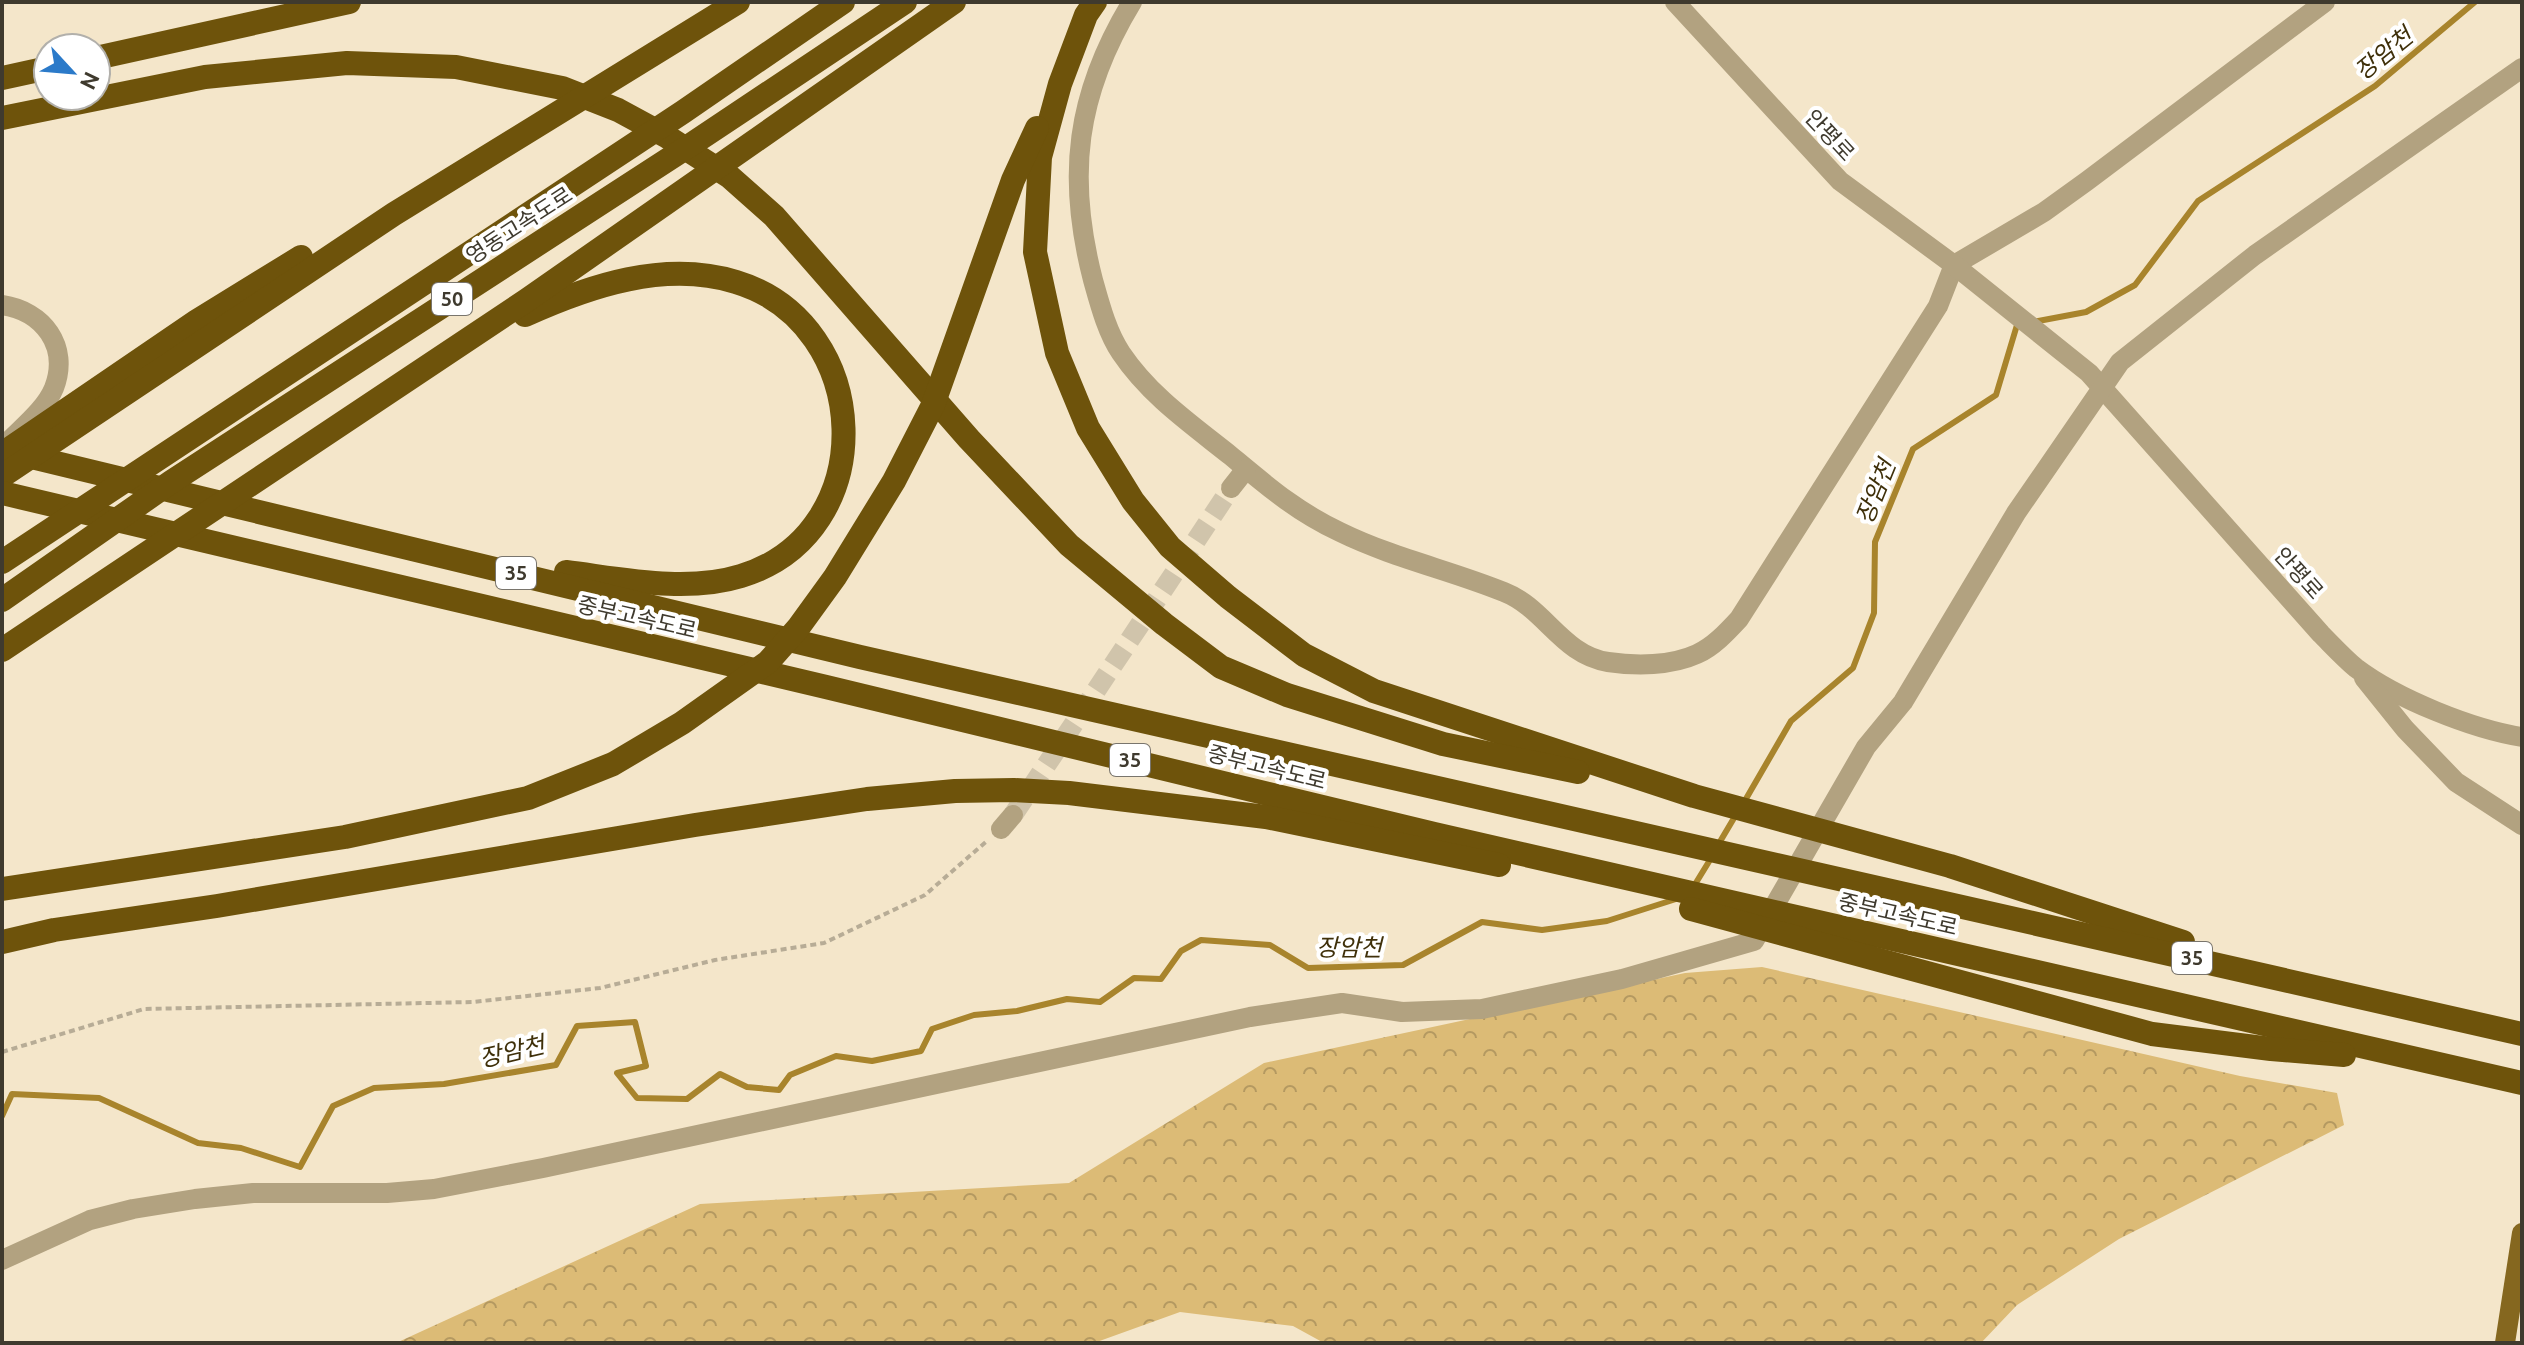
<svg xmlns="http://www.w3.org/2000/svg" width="2524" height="1345" viewBox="0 0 2524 1345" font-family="Ubuntu,'Noto Sans KR',sans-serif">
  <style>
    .forest { fill: url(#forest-crowns) }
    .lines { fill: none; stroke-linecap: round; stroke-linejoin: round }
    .stream { stroke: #a8842c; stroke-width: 6 }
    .minor-tunnel { stroke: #d0c4ab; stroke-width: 20; stroke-dasharray: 20 10; stroke-linecap: butt }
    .path { stroke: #b7ac96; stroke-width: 4; stroke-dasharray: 6 4; stroke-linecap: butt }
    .minor { stroke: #b2a280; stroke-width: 20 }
    .major { stroke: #85671f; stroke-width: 20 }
    .highway { stroke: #6e530b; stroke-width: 24 }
    .labels { text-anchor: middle; stroke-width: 8; stroke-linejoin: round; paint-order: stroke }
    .shield { fill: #fff; stroke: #79756d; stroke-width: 2 }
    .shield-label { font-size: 20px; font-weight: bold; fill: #3f3a2e }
    .street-label { font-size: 22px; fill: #3f3a2e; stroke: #fff }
    .water-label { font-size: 24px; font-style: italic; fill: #3f300a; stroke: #fff }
  </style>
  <defs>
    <pattern id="forest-crowns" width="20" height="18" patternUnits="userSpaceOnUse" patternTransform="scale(2)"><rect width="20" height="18" fill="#dcbb76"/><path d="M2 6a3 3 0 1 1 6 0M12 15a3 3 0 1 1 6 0" fill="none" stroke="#b49961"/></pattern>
  </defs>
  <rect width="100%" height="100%" fill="#f4e6ca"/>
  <!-- forest -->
  <polygon class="forest" points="1762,967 2240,1076 2337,1093 2344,1125 2119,1239 2017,1305 1981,1343 1324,1343 1293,1326 1180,1312 1094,1343 396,1343 700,1204 1069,1183 1264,1063 1685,973"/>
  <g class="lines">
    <!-- stream -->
    <g class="stream">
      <polyline points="2033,322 2086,312 2135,285 2198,201 2375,86 2475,2"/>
      <polyline points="1743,804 1791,721 1853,668 1874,613 1875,542 1913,449 1996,395 2017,325 2022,324"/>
      <polyline points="1718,845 1737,813"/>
      <polyline points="1694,886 1713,855"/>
      <polyline points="2,1116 12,1094 99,1098 198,1143 241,1148 300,1167 333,1106 374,1088 444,1084 556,1065 577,1026 635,1022 646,1066 617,1073 637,1098 687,1099 720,1074 747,1087 779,1090 790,1075 836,1056 872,1061 921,1051 932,1029 974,1015 1017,1011 1067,999 1100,1002 1134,978 1161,979 1181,951 1201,940 1270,945 1308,968 1403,965 1482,922 1542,930 1607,921 1676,899"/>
    </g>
    <!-- minor-tunnel -->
    <polyline class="minor-tunnel" points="1013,815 1231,488"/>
    <!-- path -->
    <polyline class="path" points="2,1052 144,1009 473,1002 600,988 715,960 824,943 925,895 988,840"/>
    <!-- minor -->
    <g class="minor">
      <path d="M1132,2C1076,94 1066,176 1093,280C1100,305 1107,332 1121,353C1150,396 1191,424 1231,456C1267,486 1297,512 1340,532C1393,558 1450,570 1504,592C1545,608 1562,655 1608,662C1636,666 1671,666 1697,654C1713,647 1727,632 1739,619L1938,306L1954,265L2044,212L2087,181L2325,2"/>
      <path d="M1675,2L1840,181L1954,265L2089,373L2321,634C2332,645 2344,658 2356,668C2397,699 2472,729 2522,737"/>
      <path d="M2,305C43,311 70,346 54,388C46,408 24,426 9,441"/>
      <polyline points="1231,488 1246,469"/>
      <polyline points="2364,678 2405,729 2456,782 2522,825"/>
      <polyline points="1001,829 1013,815"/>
      <polyline points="2,1260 90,1220 133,1209 195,1199 253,1193 387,1193 434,1189 543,1168 1250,1017 1342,1003 1402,1012 1482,1009 1622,979 1754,941 1866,747 1903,702 2016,513 2120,362 2255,255 2522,68"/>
    </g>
    <!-- major -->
    <polyline class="major" points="2505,1343 2522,1233"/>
    <!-- highway -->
    <g class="highway">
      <polyline points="1095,2 1086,15 1060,84 1040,157 1035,252 1057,353 1088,428 1133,501 1170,547 1228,597 1304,655 1374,691 1694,796 1950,866 2183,942"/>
      <polyline points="96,58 349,2"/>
      <polyline points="2,78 48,68"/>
      <polyline points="2,118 205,77 347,63 456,67 562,88 618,110 666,136 730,177 774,216 969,439 1069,545 1164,624 1221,667 1287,695 1443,744 1578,772"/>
      <path d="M525,315C589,286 665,260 736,282C874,324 883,533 741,576C686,593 622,579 566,572"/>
      <polyline points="2,450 860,657 2522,1034"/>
      <polyline points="2,454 197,321 301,257"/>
      <polyline points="2,476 394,214 738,2"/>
      <polyline points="2,493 826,687 1434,834 2522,1083"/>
      <polyline points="2,562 683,112 843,2"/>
      <polyline points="2,600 171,482 692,144 905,2"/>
      <polyline points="2,650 527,300 954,2"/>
      <polyline points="2,889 345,837 528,798 613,764 682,723 768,662 798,628 835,577 894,481 933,405 1013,180 1037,128"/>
      <polyline points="1691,909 2152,1034 2271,1049 2344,1055"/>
      <polyline points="2,942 54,930 217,906 695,825 867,799 955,791 1014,790 1069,793 1266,817 1499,865"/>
    </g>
  </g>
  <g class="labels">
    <!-- shield labels -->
    <g class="shield">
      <rect x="432" y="283" width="40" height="32" rx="6"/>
      <rect x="496" y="557" width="40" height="32" rx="6"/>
      <rect x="1110" y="744" width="40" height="32" rx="6"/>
      <rect x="2172" y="942" width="40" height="32" rx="6"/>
    </g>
    <g class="shield-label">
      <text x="452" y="306">50</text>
      <text x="516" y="580">35</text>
      <text x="1130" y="767">35</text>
      <text x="2192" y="965">35</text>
    </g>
    <!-- street labels -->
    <g class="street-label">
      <text transform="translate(1830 135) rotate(47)" y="8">안평로</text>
      <text transform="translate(519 225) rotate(-33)" y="8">영동고속도로</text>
      <text transform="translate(2299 573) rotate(48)" y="8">안평로</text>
      <text transform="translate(637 617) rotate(13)" y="8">중부고속도로</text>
      <text transform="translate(1267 767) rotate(14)" y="8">중부고속도로</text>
      <text transform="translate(1898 914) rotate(13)" y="8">중부고속도로</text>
    </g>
    <!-- water labels -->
    <g class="water-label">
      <text transform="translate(2384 54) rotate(-39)" y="8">장암천</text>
      <text transform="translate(1876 492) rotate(-68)" y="8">장암천</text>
      <text x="1349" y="956">장암천</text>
      <text transform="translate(512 1052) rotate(-13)" y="8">장암천</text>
    </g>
  </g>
  <!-- border -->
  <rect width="2524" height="1345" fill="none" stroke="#3f3a2e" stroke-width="8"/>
  <!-- north arrow -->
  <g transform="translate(72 72) rotate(116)"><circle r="38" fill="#ffffff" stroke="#b2b0ab" stroke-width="2"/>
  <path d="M0-6L14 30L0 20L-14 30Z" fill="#2b7ac9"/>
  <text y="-12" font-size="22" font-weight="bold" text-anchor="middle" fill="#3f3a2e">N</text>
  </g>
</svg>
